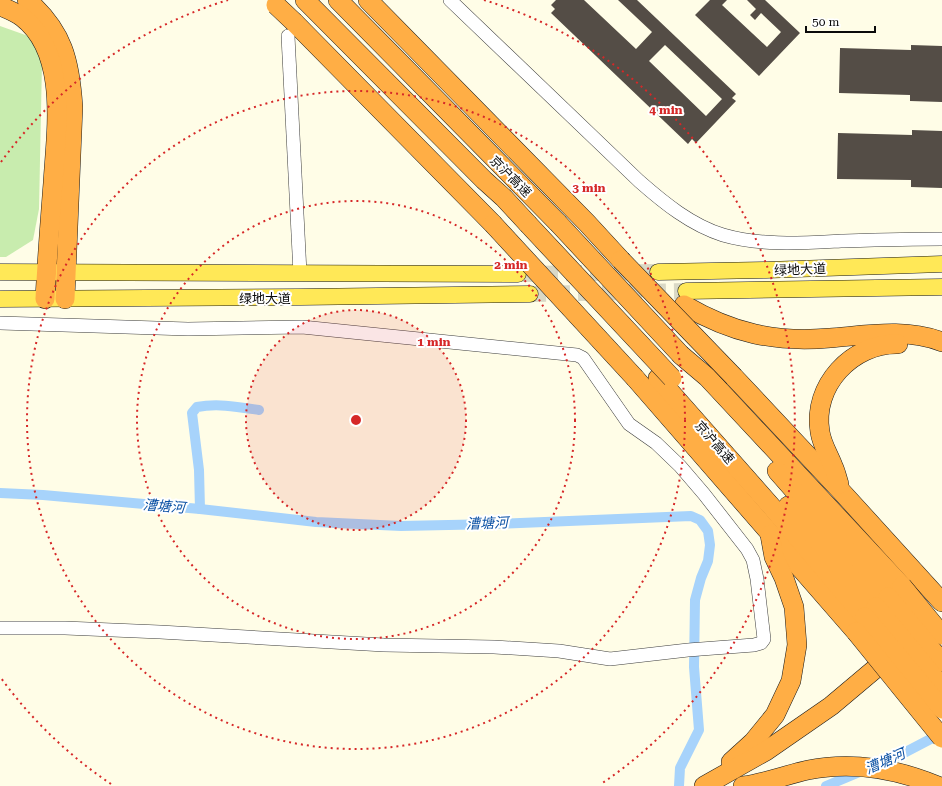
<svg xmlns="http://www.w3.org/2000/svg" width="942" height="786" viewBox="0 0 942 786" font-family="'Roboto Serif','Noto Sans SC',serif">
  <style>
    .green { fill: #c8ecae }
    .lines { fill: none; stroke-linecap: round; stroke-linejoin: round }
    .canal { stroke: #a7d3fb; stroke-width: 10 }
    .building { fill: #544d46; fill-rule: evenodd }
    .major-tunnel { stroke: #dad9c6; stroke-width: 16; stroke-dasharray: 16 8; stroke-linecap: butt }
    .minor-casing { stroke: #3d3d3d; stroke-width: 14 }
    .major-casing { stroke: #1b1b1b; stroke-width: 17 }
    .highway-casing { stroke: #1b1b1b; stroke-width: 20 }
    .minor { stroke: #fff; stroke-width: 13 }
    .major { stroke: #ffe857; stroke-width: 16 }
    .highway { stroke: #ffae45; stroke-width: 19 }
    .highway-bridge-casing { stroke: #1b1b1b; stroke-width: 20; stroke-linecap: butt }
    .highway-bridge { stroke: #ffae45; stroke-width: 19 }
    .ring { fill: none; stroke: #d62828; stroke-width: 2; stroke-dasharray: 2 4 }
    .labels { text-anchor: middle; stroke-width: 4; stroke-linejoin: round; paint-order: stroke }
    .street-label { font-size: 13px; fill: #0a0a0a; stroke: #fff }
    .water-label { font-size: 14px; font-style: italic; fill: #0b51a4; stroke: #fff }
    .centre { fill: #d62828; stroke: #fff; stroke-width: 2 }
    .ring-label { font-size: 12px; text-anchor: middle; font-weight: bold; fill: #d62828; stroke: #fff; stroke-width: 4; stroke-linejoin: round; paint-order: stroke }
  </style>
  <rect width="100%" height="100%" fill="#fffde7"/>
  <!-- green -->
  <polygon class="green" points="0,26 31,37 42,63 39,209 33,240 6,257 0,257"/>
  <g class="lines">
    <!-- canal -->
    <g class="canal">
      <polyline points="0,493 43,495 200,509 316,522 401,526 496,524 691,516 700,520 708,531 710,545 708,561 701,578 695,600 694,667 699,730 680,768 679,786"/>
      <path d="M200,509L199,470L192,413L197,407C218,403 239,407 259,410"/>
      <polyline points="826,786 900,755 942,733"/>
    </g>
  </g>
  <!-- building -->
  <g class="building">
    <path d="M556,0H584L636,49L652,32L618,0H637L736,94L732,98L736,101L696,143L692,139L688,144L551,13L555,9L551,5ZM665,45L722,99L706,116L649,61Z"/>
    <polygon points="710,0 727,0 722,5 767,47 781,32 761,13 755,20 750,15 756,9 747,0 765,0 800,33 759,76 695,15"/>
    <polygon points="911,45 942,46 942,102 910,101 910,95 839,93 840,48 911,50"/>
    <polygon points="912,130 942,131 942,188 911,187 911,180 837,179 838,133 912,135"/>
  </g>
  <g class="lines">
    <!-- major-tunnel -->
    <g class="major-tunnel">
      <polyline points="518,274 658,272"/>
      <polyline points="530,294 686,291"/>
    </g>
    <defs>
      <g id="minor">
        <path d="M450,0L639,181C664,203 691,225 723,235C761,246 802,243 841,241C875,240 908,239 942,239"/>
        <polyline points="288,36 300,273"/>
        <polyline points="0,323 188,329 302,327 577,355 583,358 629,424 656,443 680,466 704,494 747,549 753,560 757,579 764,639 761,643 754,645 688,650 610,659 559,651 494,647 384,645 160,632 65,628 0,628"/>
      </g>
      <g id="major">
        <polyline points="0,272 518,274"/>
        <polyline points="658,272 766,270 942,264"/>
        <polyline points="686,291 942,287"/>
        <polyline points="0,299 301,297 530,294"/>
      </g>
      <g id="highway">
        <path d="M27,0C63,31 70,61 73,107L65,299"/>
        <polyline points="305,0 484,180 504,198 528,224"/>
        <polyline points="338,0 558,223"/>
        <polyline points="368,0 587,223 621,260"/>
        <path d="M0,6C7,9 15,12 22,17C69,53 56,132 53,183C50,222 47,260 45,299"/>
        <polyline points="294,22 493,224"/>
        <path d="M684,305C732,333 775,343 830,338C868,335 906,328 942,342"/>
        <polyline points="681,355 707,377 902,586"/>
        <polyline points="734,377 841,491 942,602"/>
        <polyline points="635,378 856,632"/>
        <polyline points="658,378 771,506 865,617"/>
        <polyline points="777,471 888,597"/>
        <path d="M839,484C837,478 836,472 833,466C829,455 822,445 820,432C812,386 852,343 898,344"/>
        <polyline points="788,506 876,607"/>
        <polyline points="731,762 753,742 775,715 791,681 797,645 794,607 784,578 774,557 770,535"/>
        <polyline points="704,786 766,751 831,706 894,653"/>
        <path d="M743,786C765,783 786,775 808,770C852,761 897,769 938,786"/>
      </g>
    </defs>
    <!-- minor casing -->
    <use href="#minor" class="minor-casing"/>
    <!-- major casing -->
    <use href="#major" class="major-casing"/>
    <!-- highway casing -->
    <use href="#highway" class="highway-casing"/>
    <!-- minor -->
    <use href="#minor" class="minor"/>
    <!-- major -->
    <use href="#major" class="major"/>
    <!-- highway -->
    <use href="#highway" class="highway"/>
    <defs>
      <g id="highway-bridge">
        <polyline points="276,5 294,22"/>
        <polyline points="558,223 681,355"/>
        <polyline points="493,224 635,378"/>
        <polyline points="528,224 672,378"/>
        <polyline points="621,260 734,377"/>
        <polyline points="902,586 942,635"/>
        <polyline points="888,597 942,662"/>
        <polyline points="876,607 942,687"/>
        <polyline points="865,617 942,709"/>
        <polyline points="856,632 942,738"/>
      </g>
    </defs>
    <!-- highway-bridge casing -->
    <use href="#highway-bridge" class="highway-bridge-casing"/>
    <!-- highway-bridge -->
    <use href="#highway-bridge" class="highway-bridge"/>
  </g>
  <!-- distance rings -->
  <circle cx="356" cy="420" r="110" fill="#d62828" fill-opacity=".12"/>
  <g class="ring">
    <circle cx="356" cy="420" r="110"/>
    <circle cx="356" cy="420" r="219"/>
    <circle cx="356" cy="420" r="329"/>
    <path d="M111 784A439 439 0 0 1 1 678M1 162A439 439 0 0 1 228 0M484 0A439 439 0 0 1 601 784"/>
  </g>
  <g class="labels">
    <!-- street labels -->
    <g class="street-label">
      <text transform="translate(511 176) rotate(45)" y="5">京沪高速</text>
      <text transform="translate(800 269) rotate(-2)" y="5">绿地大道</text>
      <text x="265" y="303">绿地大道</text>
      <text transform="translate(715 442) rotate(49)" y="5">京沪高速</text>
    </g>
    <!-- water labels -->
    <g class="water-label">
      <text transform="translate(164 506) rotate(5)" y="5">漕塘河</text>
      <text transform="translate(487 523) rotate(-2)" y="5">漕塘河</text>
      <text transform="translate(885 761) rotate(-24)" y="5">漕塘河</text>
    </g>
  </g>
  <circle cx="356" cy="420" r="6" class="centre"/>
  <g class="ring-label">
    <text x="666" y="114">4 min</text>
    <text x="589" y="192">3 min</text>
    <text x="511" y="269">2 min</text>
    <text x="434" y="346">1 min</text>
  </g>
  <!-- scale -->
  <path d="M806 26v6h69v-6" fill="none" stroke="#0a0a0a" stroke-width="2"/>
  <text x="812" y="26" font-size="12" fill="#0a0a0a" stroke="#ffffff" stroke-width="3" paint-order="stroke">50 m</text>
</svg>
